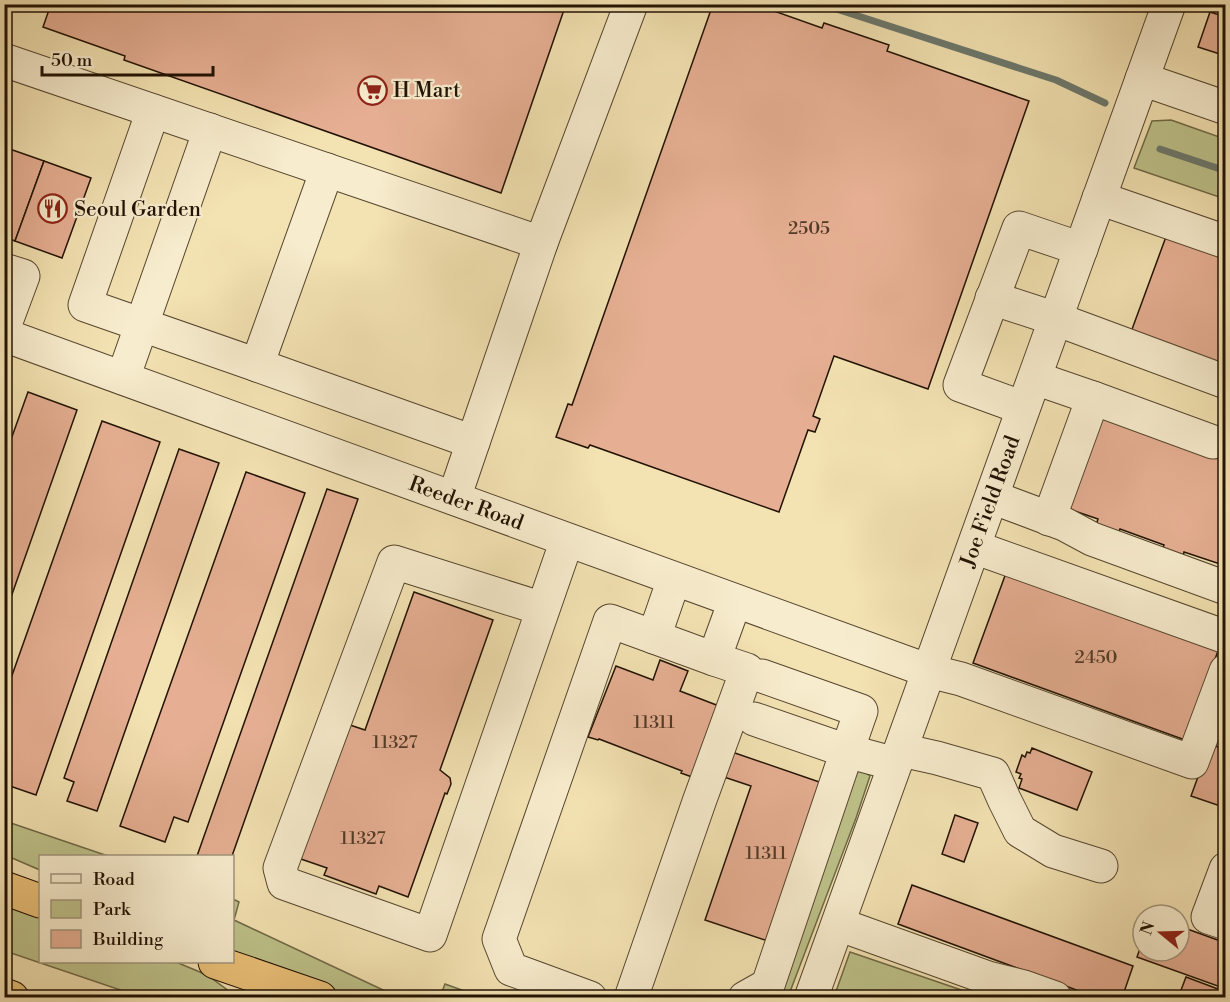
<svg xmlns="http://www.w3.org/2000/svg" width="1230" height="1002" viewBox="0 0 1230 1002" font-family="'Libre Bodoni',serif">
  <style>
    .green { fill: #bec28a; stroke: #706a46; stroke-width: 1.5 }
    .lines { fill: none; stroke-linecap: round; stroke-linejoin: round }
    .stream { stroke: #6c786d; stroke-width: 7 }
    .building { fill: #e6af93; stroke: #211203; stroke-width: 1.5 }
    .minor-casing { stroke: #56462f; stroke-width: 35 }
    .highway-casing { stroke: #211203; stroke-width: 35 }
    .minor { stroke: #f7eccd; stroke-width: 33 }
    .highway { stroke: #eac179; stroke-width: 33 }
    .labels { text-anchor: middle; stroke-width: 4.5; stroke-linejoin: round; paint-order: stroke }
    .number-label { font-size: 18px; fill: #523927 }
    .poi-label { font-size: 21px; fill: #211203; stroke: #f7eccd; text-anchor: start }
    .street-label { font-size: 21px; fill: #211203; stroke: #f7eccd }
  </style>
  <rect width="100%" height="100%" fill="#f3e2b2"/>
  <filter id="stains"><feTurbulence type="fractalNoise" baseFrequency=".00333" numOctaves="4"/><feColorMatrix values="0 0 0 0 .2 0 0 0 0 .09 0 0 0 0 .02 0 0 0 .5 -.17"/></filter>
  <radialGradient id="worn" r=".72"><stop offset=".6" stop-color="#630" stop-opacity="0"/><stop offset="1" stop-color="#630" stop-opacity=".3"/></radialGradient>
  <!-- green -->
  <g class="green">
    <polygon points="1171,120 1225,139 1225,199 1134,168 1152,121"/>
    <polygon points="857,766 870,776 856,818 788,997 779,998"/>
    <polygon points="4,821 5,821 108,856 40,856 40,870 5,855"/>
    <polygon points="233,899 239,902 234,920 398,997 281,997 232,962"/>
    <polygon points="5,901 40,913 40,962 176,962 207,975 237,997 141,997 5,951"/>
    <polygon points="850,952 982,997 834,997"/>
    <polygon points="445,984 481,997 440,997"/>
  </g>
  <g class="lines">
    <!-- stream -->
    <g class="stream">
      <polyline points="821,4 1056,80 1105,103"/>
      <polyline points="1160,149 1226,171"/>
    </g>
  </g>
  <!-- building -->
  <g class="building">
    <polygon points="51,4 566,4 501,193 124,60 125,56 43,27"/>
    <polygon points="713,4 754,4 822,28 824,23 889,45 887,51 1029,101 928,389 834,356 813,416 820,419 815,432 808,430 779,512 590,445 588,448 556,437 568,404 572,405"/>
    <polygon points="1210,12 1226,17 1226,56 1198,47"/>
    <polygon points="4,147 44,161 15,241 4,237"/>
    <polygon points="44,161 91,178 62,258 15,241"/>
    <polygon points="1167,234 1226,256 1226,367 1131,332"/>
    <polygon points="28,392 77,410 4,617 4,459"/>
    <polygon points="1101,409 1226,454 1226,566 1184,552 1182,560 1161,553 1164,545 1120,529 1117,537 1095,528 1098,519 1066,508"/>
    <polygon points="102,421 160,442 36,795 4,784 4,698"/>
    <polygon points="179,449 219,463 97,811 67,801 74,782 64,778"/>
    <polygon points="246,472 305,493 188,822 174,817 165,842 120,826"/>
    <polygon points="327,489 358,499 232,856 197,856"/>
    <polygon points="1006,573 1218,651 1185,740 973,663"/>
    <polygon points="414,592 493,620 440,770 450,778 451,784 447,794 445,793 408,897 379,886 376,894 324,875 327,868 298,858 347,724 365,730"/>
    <polygon points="660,660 688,671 680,691 719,706 692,777 681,773 682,771 599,739 598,740 588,737 616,666 653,680"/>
    <polygon points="1210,744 1226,750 1226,808 1191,796"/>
    <polygon points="1032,748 1092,772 1077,810 1019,788 1022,779 1019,778 1021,774 1016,772 1022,755 1025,757 1027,752 1030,753"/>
    <polygon points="732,752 828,785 774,943 705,920 751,786 724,777"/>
    <polygon points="955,815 978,823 964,862 942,854"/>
    <polygon points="912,885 1133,966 1122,998 1098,998 898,924"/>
    <polygon points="1179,926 1226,943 1226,989 1137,957 1143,940 1143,951 1179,951"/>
    <polygon points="1186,977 1226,992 1224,998 1178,998"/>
  </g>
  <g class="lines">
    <defs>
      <g id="minor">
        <polyline points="4,60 541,243"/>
        <polyline points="1142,79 1226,108"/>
        <polyline points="153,111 85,305 257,365 473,442"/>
        <polyline points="1099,198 1226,242"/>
        <polyline points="4,270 23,276 4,327"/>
        <polyline points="992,298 1056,319 1226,382"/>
        <path id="s1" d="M4,335L929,671L961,679L1192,762L1226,671"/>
        <polyline points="257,365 327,170"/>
        <polyline points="123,378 210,130"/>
        <polyline points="1035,378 1093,398"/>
        <polyline points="1023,408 960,385 1019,228 1081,249"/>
        <polyline points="992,497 1064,524 1092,539 1226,588"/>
        <polyline points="454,498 541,243 631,4"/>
        <polyline points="1049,519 1093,398 1213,442"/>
        <polyline points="974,547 1226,637"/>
        <polyline points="543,609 394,562 280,868 284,883 430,935 567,540"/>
        <polyline points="654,637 714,659"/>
        <polyline points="754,719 847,751 861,711 762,676"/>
        <polyline points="901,750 937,758 993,774 1004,799 1020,831 1053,851 1101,866"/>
        <polyline points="1226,869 1208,917 1226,923"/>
        <polyline points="838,924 988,978 1024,987 1055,998"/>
        <polyline points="590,998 511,969 499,939 610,621 654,637 674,579"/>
        <polyline points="631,998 699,802 747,670 714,659 735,601"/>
        <polyline points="745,998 768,985 847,751 895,764"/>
        <path id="s2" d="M811,998L1169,4"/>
      </g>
      <g id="highway">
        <polyline points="4,888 40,901"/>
        <polyline points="215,962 320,998"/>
        <polyline points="4,995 12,998"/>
      </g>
    </defs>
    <!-- minor casing -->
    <use href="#minor" class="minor-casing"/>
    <!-- highway casing -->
    <use href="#highway" class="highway-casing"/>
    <!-- minor -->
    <use href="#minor" class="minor"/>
    <!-- highway -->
    <use href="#highway" class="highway"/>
  </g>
  <!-- icons -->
  <defs>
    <symbol id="supermarket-ring" viewBox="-11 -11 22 22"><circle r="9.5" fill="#f7eccd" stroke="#8f2418" stroke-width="1.5"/><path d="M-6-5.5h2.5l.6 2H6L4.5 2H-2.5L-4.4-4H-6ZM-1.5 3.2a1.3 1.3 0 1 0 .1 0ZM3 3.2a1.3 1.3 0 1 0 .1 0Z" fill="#8f2418"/></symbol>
    <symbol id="restaurant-ring" viewBox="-11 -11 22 22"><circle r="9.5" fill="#f7eccd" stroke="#8f2418" stroke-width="1.5"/><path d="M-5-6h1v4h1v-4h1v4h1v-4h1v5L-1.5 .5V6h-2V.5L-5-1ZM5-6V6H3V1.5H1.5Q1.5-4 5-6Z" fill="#8f2418"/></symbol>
  </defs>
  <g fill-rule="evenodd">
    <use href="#supermarket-ring" x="356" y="74" width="33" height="33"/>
    <use href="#restaurant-ring" x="36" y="192" width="33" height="33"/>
  </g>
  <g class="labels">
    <!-- number labels -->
    <g class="number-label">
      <text x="809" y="234">2505</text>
      <text x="1096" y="663">2450</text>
      <text x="654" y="728">11311</text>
      <text x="395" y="748">11327</text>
      <text x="363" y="844">11327</text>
      <text x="766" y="859">11311</text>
    </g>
    <!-- poi labels -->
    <g class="poi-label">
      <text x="393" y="97">H Mart</text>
      <text x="74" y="216">Seoul Garden</text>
    </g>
    <!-- street labels -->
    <g class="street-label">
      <text dy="7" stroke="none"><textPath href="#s2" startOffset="528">Joe Field Road</textPath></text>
      <text dy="7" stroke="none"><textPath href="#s1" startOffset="492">Reeder Road</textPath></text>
    </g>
  </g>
  <!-- margin -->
  <rect width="1230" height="1002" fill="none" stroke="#f3e2b2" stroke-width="24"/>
  <rect x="6" y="6" width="1218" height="990" fill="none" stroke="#211203" stroke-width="3"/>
  <rect x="12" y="12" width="1206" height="978" fill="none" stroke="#211203" stroke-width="1.5"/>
  <!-- legend -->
  <rect x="39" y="855" width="195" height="108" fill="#f7eccd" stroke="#a1957c" stroke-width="1.5"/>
  <rect x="51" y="874" width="30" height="9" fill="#f7eccd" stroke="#a1957c" stroke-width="1.5"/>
  <text x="93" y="885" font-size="18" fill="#211203">Road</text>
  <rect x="51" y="900" width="30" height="18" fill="#bec28a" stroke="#a1957c" stroke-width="1.5"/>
  <text x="93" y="915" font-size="18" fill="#211203">Park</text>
  <rect x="51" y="930" width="30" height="18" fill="#e6af93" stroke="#a1957c" stroke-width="1.5"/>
  <text x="93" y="945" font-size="18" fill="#211203">Building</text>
  <!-- north arrow -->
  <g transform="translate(1161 933) rotate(289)"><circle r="28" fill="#f7eccd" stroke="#a1957c" stroke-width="1.5"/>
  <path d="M0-4.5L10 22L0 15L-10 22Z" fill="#8f2418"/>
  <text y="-9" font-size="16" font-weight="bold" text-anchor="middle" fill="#211203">N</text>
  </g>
  <!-- scale -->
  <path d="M42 66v9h171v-9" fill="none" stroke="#211203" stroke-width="3"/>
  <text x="51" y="66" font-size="18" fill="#211203" stroke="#f7eccd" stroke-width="4.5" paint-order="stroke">50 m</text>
  <rect width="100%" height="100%" filter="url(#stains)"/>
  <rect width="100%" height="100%" fill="url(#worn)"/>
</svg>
